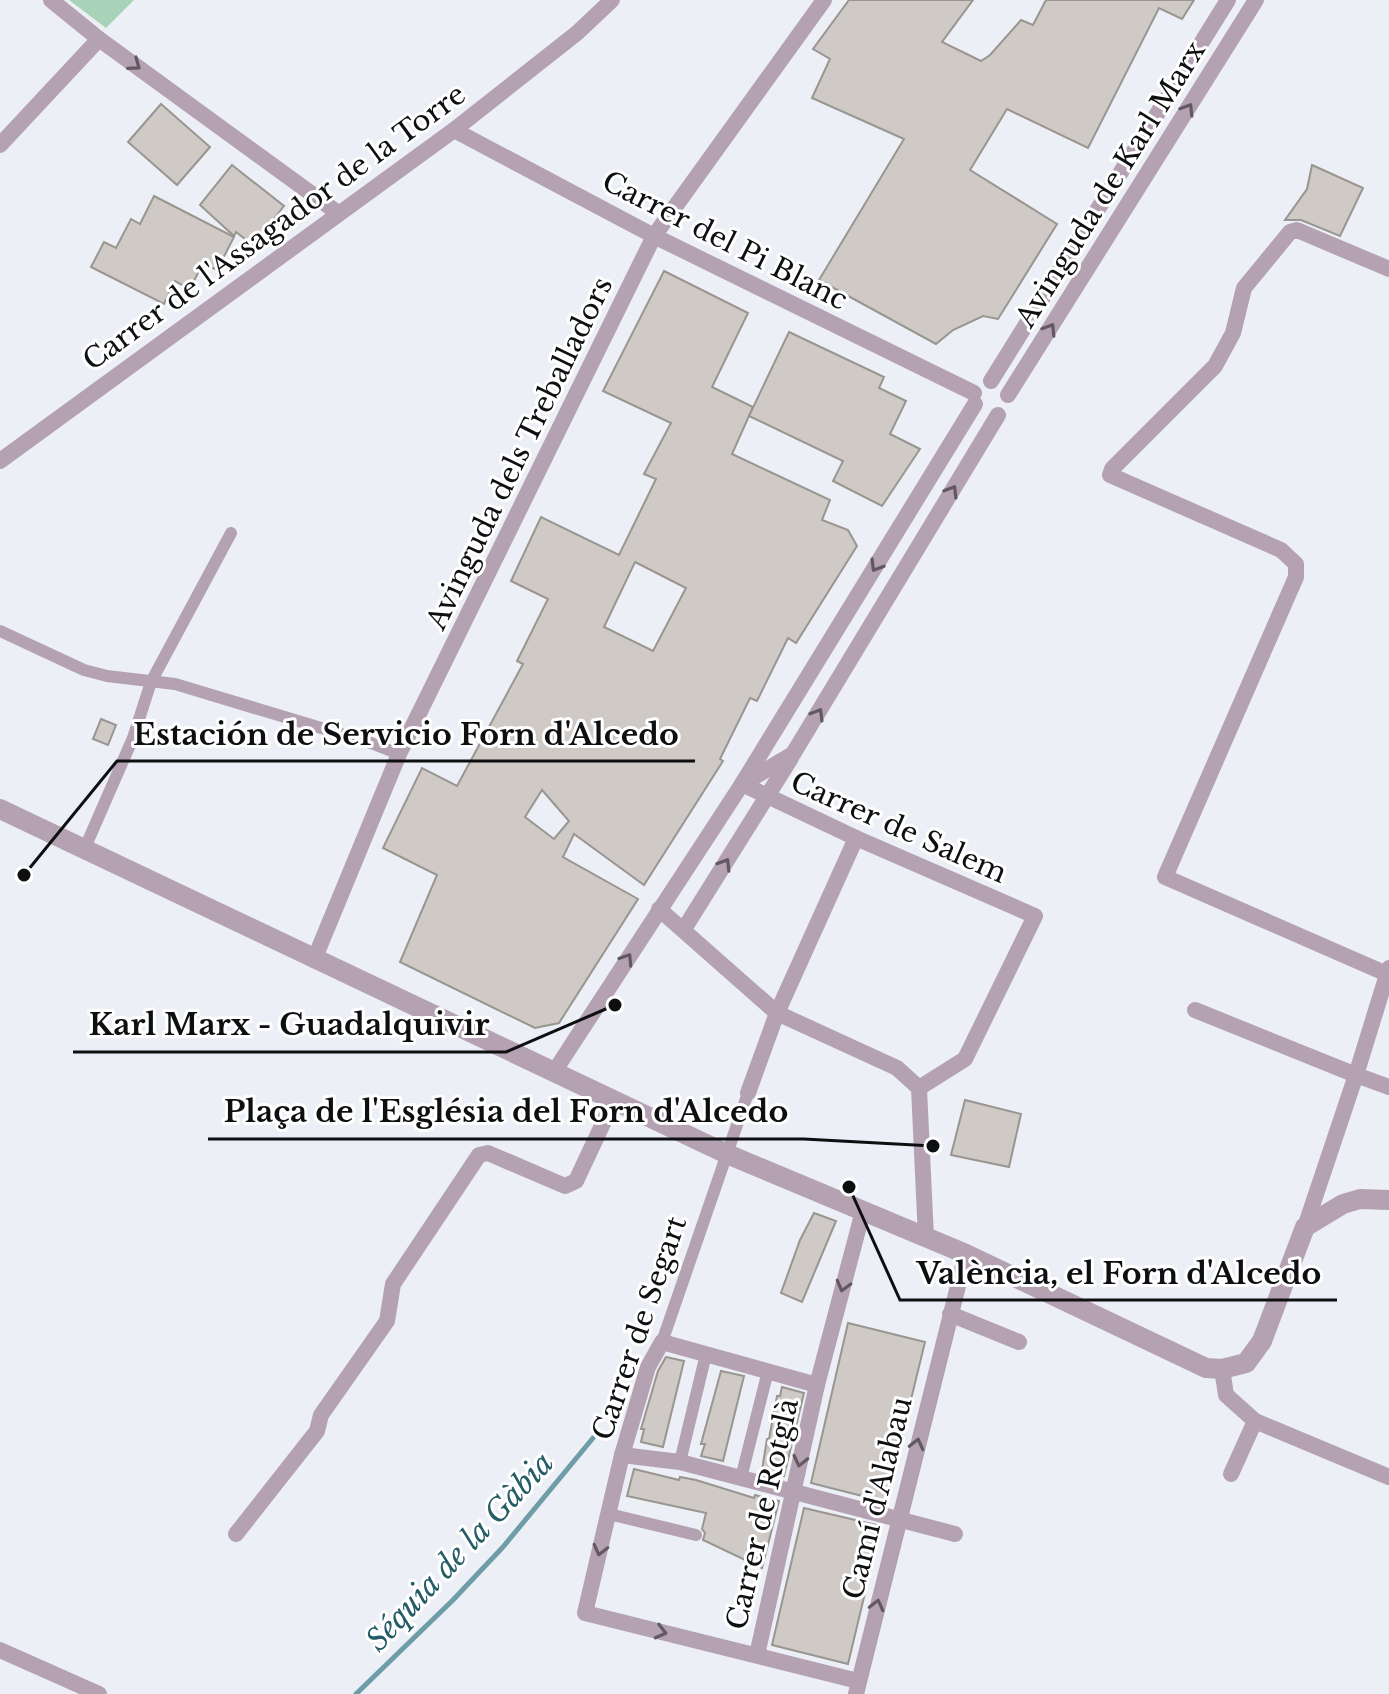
<svg xmlns="http://www.w3.org/2000/svg" width="1389" height="1694" viewBox="0 0 1389 1694" font-family="'Libre Baskerville',serif">
  <style>
    .green { fill: #a9d3b8 }
    .lines { fill: none; stroke-linecap: round; stroke-linejoin: round }
    .stream { stroke: #6f9da7; stroke-width: 5 }
    .building { fill: #cfcac6; stroke: #999590; stroke-width: 2; fill-rule: evenodd }
    .pedestrian { stroke: #b4a2b2; stroke-width: 12 }
    .minor { stroke: #b4a2b2; stroke-width: 16 }
    .tertiary { stroke: #b4a2b2; stroke-width: 20 }
    .oneway { stroke: #615862 }
    .labels { text-anchor: middle; stroke-width: 6; stroke-linejoin: round; paint-order: stroke }
    .street-label { font-size: 28px; fill: #0e0f11; stroke: #fff }
    .water-label { font-size: 30px; font-style: italic; fill: #255c66; stroke: #fff }
    .leader { fill: none; stroke: #0e0f11; stroke-width: 3 }
    .callout-dot { fill: #0e0f11; stroke: #fff; stroke-width: 3 }
    .callout-label { font-size: 30px; text-anchor: middle; font-weight: bold; fill: #0e0f11; stroke: #fff; stroke-width: 6; stroke-linejoin: round; paint-order: stroke }
  </style>
  <rect width="100%" height="100%" fill="#eceff5"/>
  <!-- green -->
  <polygon class="green" points="69,0 134,0 106,28"/>
  <g class="lines">
    <!-- stream -->
    <polyline class="stream" points="356,1694 453,1600 503,1547 593,1438"/>
  </g>
  <!-- building -->
  <g class="building">
    <polygon points="849,0 973,0 942,42 981,61 990,55 1021,20 1033,25 1046,0 1194,0 1182,19 1159,8 1088,148 1007,109 970,170 1057,224 998,319 983,316 953,330 936,344 819,280 904,139 812,98 830,59 813,49"/>
    <polygon points="161,104 210,147 177,185 128,142"/>
    <polygon points="232,165 284,206 253,245 236,232 234,236 200,205"/>
    <polygon points="1312,165 1363,188 1340,236 1301,220 1285,220 1307,189"/>
    <polygon points="154,196 234,237 217,270 203,263 190,289 175,281 164,304 91,267 104,242 116,248 131,219 140,224"/>
    <path d="M664,271L748,313L712,387L753,407L732,454L830,500L822,520L848,530L857,546L796,643L788,638L757,701L750,698L720,759L723,761L644,885L574,834L563,857L638,899L559,1023L535,1028L400,962L437,875L383,848L422,768L457,786L523,664L517,661L548,599L511,581L541,517L619,555L656,479L644,474L671,423L603,391ZM635,562L686,588L653,651L604,627ZM542,790L569,821L554,839L525,817Z"/>
    <polygon points="789,332 884,377 879,388 906,401 890,434 920,449 882,506 833,481 843,461 749,416"/>
    <polygon points="101,719 116,725 108,745 93,739"/>
    <polygon points="965,1100 1021,1114 1009,1167 951,1155"/>
    <polygon points="814,1213 836,1221 802,1302 781,1293 800,1240"/>
    <polygon points="848,1323 925,1342 886,1502 811,1483"/>
    <polygon points="666,1357 684,1361 663,1447 641,1442 644,1429 641,1429 658,1371"/>
    <polygon points="721,1371 744,1376 723,1461 701,1456 705,1444 701,1444"/>
    <polygon points="782,1387 804,1393 784,1476 762,1470 767,1439 769,1439 777,1396 780,1396"/>
    <polygon points="634,1469 679,1480 680,1477 696,1480 754,1498 755,1495 779,1501 762,1568 703,1540 705,1533 702,1529 706,1513 627,1496"/>
    <polygon points="804,1508 881,1526 848,1664 772,1645"/>
  </g>
  <g class="lines">
    <!-- pedestrian -->
    <g class="pedestrian">
      <polyline points="0,631 84,670 107,676 175,684 371,743 399,754"/>
      <polyline points="84,850 133,738 151,682 231,533"/>
      <polyline points="662,1342 748,1093"/>
      <polyline points="680,1462 706,1354"/>
      <polyline points="741,1478 768,1371"/>
      <polyline points="609,1514 696,1535"/>
    </g>
    <!-- minor -->
    <g class="minor">
      <polyline points="51,0 99,39 338,213"/>
      <polyline points="454,130 654,236 974,393"/>
      <polyline points="0,145 99,39"/>
      <polyline points="991,381 1228,0"/>
      <polyline points="1008,395 1256,0"/>
      <polyline points="0,461 454,130 577,33 612,0"/>
      <polyline points="744,783 793,754 998,415"/>
      <polyline points="742,784 856,838 1035,916 965,1059 919,1088"/>
      <polyline points="659,909 777,1013 897,1068 919,1088 926,1238"/>
      <polyline points="684,929 791,758"/>
      <polyline points="314,960 399,754 654,236 824,0"/>
      <polyline points="1389,968 1356,1075 1389,1087"/>
      <polyline points="1387,974 1165,877 1296,577 1296,564 1281,550 1110,475 1112,469 1215,366 1233,333 1244,288 1290,232 1297,230 1389,269"/>
      <polyline points="1195,1010 1356,1075 1305,1227"/>
      <polyline points="554,1072 742,784 975,404"/>
      <polyline points="748,1093 777,1013 856,838"/>
      <polyline points="950,1314 1019,1342"/>
      <polyline points="1222,1369 1226,1395 1255,1421 1389,1477"/>
      <polyline points="817,1385 662,1342 648,1367 622,1455 585,1613 858,1681"/>
      <polyline points="622,1455 680,1462 955,1534"/>
      <polyline points="1231,1474 1255,1421"/>
      <polyline points="236,1534 317,1431 321,1415 387,1321 393,1284 479,1155 488,1153 565,1186 576,1181 614,1100"/>
      <polyline points="0,1650 99,1694"/>
      <polyline points="757,1655 817,1385 863,1211"/>
      <polyline points="856,1694 966,1254"/>
    </g>
    <!-- tertiary -->
    <polyline class="tertiary" points="0,809 727,1154 966,1254 1206,1368 1222,1369 1246,1363 1262,1341 1305,1227 1343,1204 1360,1199 1389,1200"/>
  </g>
  <!-- one-way arrows -->
  <defs><path id="oneway-chevron" d="M-2-3.5L2.5 0L-2 3.5" fill="none" stroke-width="1.6" stroke-linecap="round" stroke-linejoin="round" transform="scale(2)"/></defs>
  <g class="oneway">
    <use href="#oneway-chevron" transform="translate(135 65) rotate(36)"/>
    <use href="#oneway-chevron" transform="translate(1188 109) rotate(-58)"/>
    <use href="#oneway-chevron" transform="translate(1050 329) rotate(-58)"/>
    <use href="#oneway-chevron" transform="translate(952 491) rotate(-59)"/>
    <use href="#oneway-chevron" transform="translate(876 566) rotate(121)"/>
    <use href="#oneway-chevron" transform="translate(818 714) rotate(-59)"/>
    <use href="#oneway-chevron" transform="translate(725 864) rotate(-58)"/>
    <use href="#oneway-chevron" transform="translate(627 959) rotate(-57)"/>
    <use href="#oneway-chevron" transform="translate(843 1286) rotate(105)"/>
    <use href="#oneway-chevron" transform="translate(917 1444) rotate(-76)"/>
    <use href="#oneway-chevron" transform="translate(800 1461) rotate(103)"/>
    <use href="#oneway-chevron" transform="translate(600 1550) rotate(104)"/>
    <use href="#oneway-chevron" transform="translate(877 1605) rotate(-76)"/>
    <use href="#oneway-chevron" transform="translate(661 1632) rotate(14)"/>
  </g>
  <g class="labels">
    <!-- street labels -->
    <g class="street-label">
      <text transform="translate(1110 184) rotate(-58)" y="10">Avinguda de Karl Marx</text>
      <text transform="translate(274 227) rotate(-36)" y="10">Carrer de l'Assagador de la Torre</text>
      <text transform="translate(725 240) rotate(27)" y="10">Carrer del Pi Blanc</text>
      <text transform="translate(519 453) rotate(-64)" y="10">Avinguda dels Treballadors</text>
      <text transform="translate(899 827) rotate(24)" y="10">Carrer de Salem</text>
      <text transform="translate(639 1328) rotate(-71)" y="10">Carrer de Segart</text>
      <text transform="translate(877 1498) rotate(-76)" y="10">Camí d'Alabau</text>
      <text transform="translate(762 1514) rotate(-77)" y="10">Carrer de Rotglà</text>
    </g>
    <!-- water labels -->
    <g class="water-label">
      <text transform="translate(460 1552) rotate(-47)" y="10">Séquia de la Gàbia</text>
    </g>
  </g>
  <!-- callouts -->
  <path class="leader" d="M24 875L117 761H695M615 1005L506 1052H73M933 1146L804 1139H208M849 1187L900 1300H1337"/>
  <g class="callout-dot">
    <circle cx="24" cy="875" r="8"/>
    <circle cx="615" cy="1005" r="8"/>
    <circle cx="933" cy="1146" r="8"/>
    <circle cx="849" cy="1187" r="8"/>
  </g>
  <g class="callout-label">
    <text x="406" y="745">Estación de Servicio Forn d'Alcedo</text>
    <text x="289" y="1035">Karl Marx - Guadalquivir</text>
    <text x="506" y="1122">Plaça de l'Església del Forn d'Alcedo</text>
    <text x="1119" y="1284">València, el Forn d'Alcedo</text>
  </g>
</svg>
